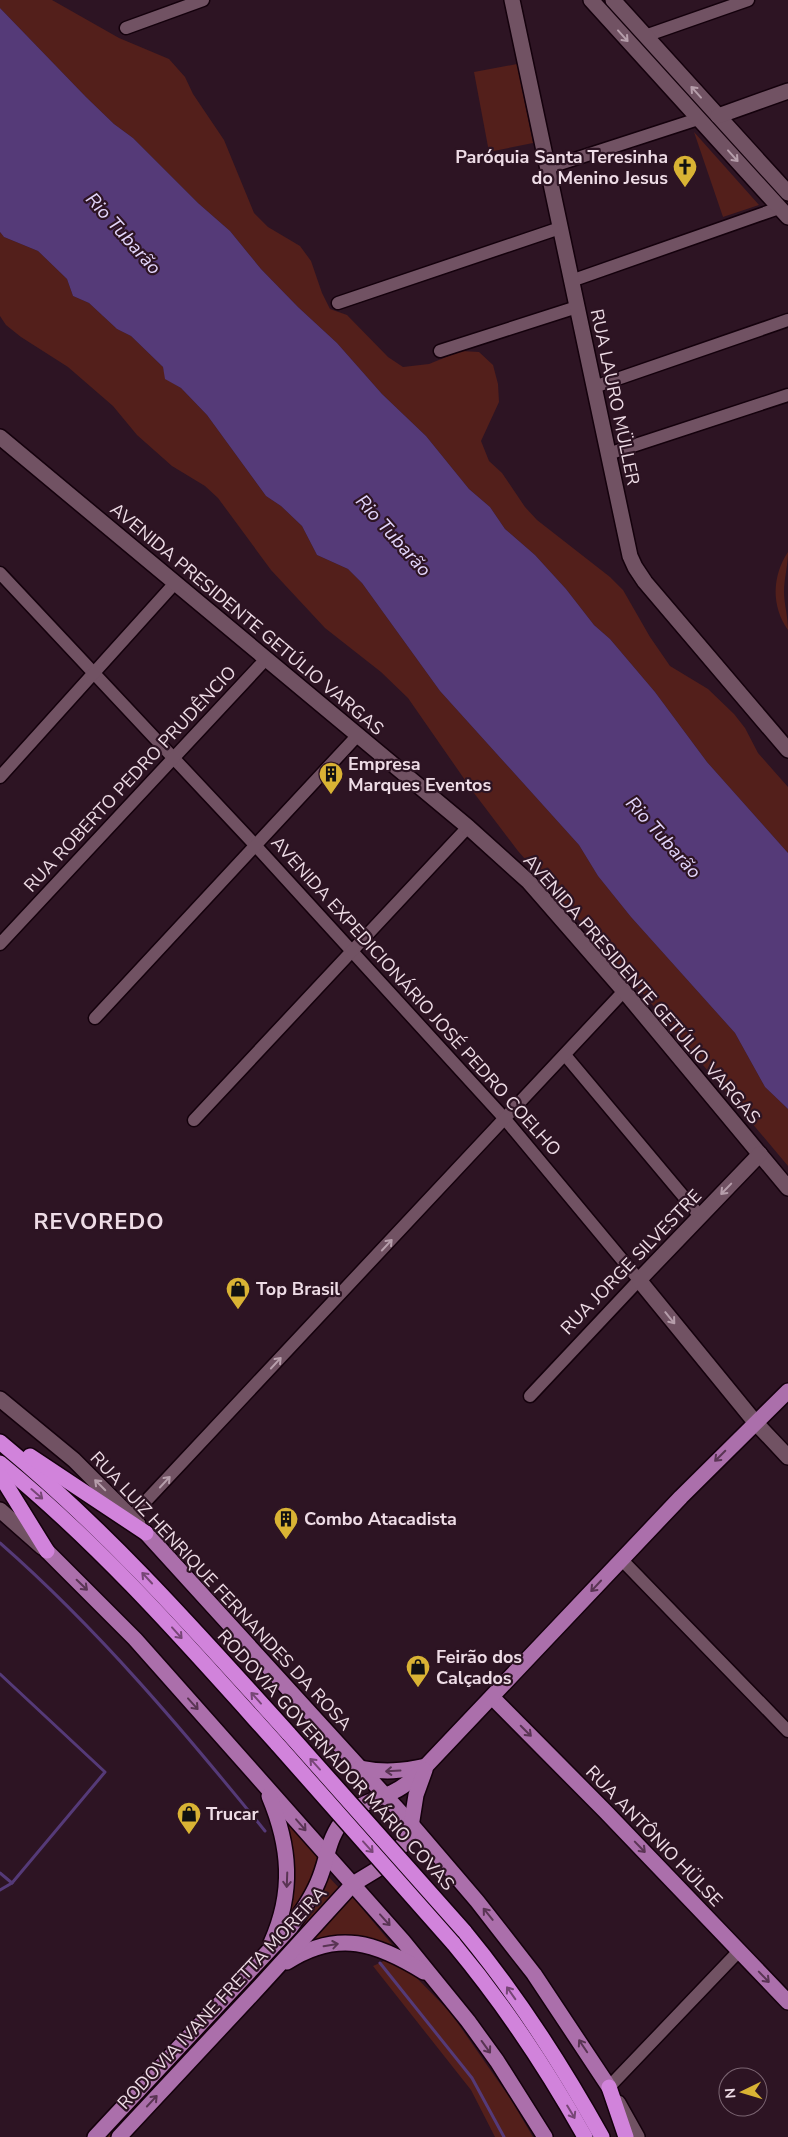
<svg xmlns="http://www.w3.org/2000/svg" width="788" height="2137" viewBox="0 0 788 2137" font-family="'Nunito Sans',sans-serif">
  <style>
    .green { fill: #531f1b }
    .water { fill: #553a78 }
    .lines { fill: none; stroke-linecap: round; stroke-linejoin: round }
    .stream { stroke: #553a78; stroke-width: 3 }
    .street-casing { stroke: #14010c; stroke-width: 15 }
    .secondary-casing { stroke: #14010c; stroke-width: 18 }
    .primary-casing { stroke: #14010c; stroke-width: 18 }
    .highway-casing { stroke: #14010c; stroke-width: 18 }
    .street { stroke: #715263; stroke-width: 12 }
    .secondary { stroke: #715263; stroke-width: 15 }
    .primary { stroke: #ab6fab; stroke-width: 15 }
    .highway { stroke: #d183db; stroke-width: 15 }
    .highway-bridge-casing { stroke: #14010c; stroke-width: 18; stroke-linecap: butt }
    .highway-bridge { stroke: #d183db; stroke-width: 15 }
    .oneway { stroke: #b69eab }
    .oneway2 { stroke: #593453 }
    .oneway3 { stroke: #774676 }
    .labels { text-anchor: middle; stroke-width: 4.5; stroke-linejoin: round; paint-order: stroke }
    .poi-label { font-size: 18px; font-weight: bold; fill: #eedce6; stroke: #2d1423; text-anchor: start }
    .street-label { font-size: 18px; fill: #eedce6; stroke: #2d1423 }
    .water-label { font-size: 19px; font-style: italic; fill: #e3d6fc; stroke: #2d1423 }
    .district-label { font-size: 22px; font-weight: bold; letter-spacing: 1px; fill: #eedce6; stroke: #2d1423 }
  </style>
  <rect width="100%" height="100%" fill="#2d1423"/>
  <!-- green -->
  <g class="green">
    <polygon points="0,0 52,0 119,38 169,59 185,77 193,94 224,140 254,213 268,227 300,246 311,261 322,293 330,309 347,315 388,357 403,367 429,364 461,351 479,352 493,365 498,384 499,402 481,441 489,461 502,473 525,507 537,520 610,577 623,590 650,637 670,666 708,689 734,714 745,728 758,753 788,787 788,853 707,762 655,692 610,639 594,625 566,589 535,555 505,529 490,507 469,489 426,436 382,394 337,343 298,307 261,269 230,231 198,203 133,138 114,124 86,97 0,8"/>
    <polygon points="517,64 533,143 489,152 474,72"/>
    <polygon points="694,132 759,205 723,217"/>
    <polygon points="0,232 4,237 38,251 67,279 73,296 89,303 117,329 131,336 163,367 166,379 181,388 207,415 266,496 281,506 302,526 317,555 348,569 362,583 440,691 579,845 598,876 631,917 735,1033 765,1087 788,1109 788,1166 623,970 518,851 474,793 408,698 381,672 325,628 271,570 218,498 205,486 172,466 137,435 113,406 68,367 21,337 6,325 0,316"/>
    <path d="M788,552C788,566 784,578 784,591C784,604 788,617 788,630C771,606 772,576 788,552Z"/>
    <path d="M281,1813L318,1853C317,1879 304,1901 287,1919Z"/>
    <polygon points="326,1874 341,1890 110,2137 104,2137"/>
    <path d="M350,1894L395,1948C361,1933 340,1934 304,1942Z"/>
    <polygon points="388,1959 407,1968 450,2012 510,2098 533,2137 495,2137 471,2090 373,1966"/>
  </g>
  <!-- water -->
  <polygon class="water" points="0,8 86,97 114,124 133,138 198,203 230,231 261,269 298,307 337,343 382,394 426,436 469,489 490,507 505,529 535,555 566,589 594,625 610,639 655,692 707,762 788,853 788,1109 765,1087 735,1033 631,917 598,876 579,845 440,691 362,583 348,569 317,555 302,526 281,506 266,496 207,415 181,388 165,379 163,367 131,336 117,329 89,303 73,296 67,279 38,251 4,237 0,232"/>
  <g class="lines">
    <!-- stream -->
    <g class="stream">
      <path d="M0,1543C98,1629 183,1730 265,1831"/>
      <polyline points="0,1674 105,1772 12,1883 0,1890"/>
      <polyline points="0,1873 12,1883"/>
      <polyline points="380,1963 472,2078 504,2137"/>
    </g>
    <defs>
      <g id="street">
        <polyline points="126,28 203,0"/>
        <polyline points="645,36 748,0"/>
        <polyline points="547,168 698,119"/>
        <polyline points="571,281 779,208"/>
        <polyline points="338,303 560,228"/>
        <polyline points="440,351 577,307"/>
        <polyline points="594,387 788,320"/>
        <polyline points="608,454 788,395"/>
        <polyline points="0,573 255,845 505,1119 639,1280 530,1396"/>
        <polyline points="0,777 175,583"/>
        <polyline points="0,944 265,660"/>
        <polyline points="95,1018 357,736"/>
        <polyline points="565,1055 700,1216"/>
        <polyline points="194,1120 468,827"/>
        <polyline points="131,1517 624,991"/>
        <polyline points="621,1559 788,1731"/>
        <polyline points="609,2087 739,1951"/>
      </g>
      <g id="secondary">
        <polyline points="512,0 630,556 635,567 645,582 788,750"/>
        <polyline points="591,0 788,217"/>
        <polyline points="613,0 788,193"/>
        <polyline points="718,116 788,91"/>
        <polyline points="0,437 468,827 529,882 624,991 788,1188"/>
        <polyline points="760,1154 639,1280 755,1422 788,1457"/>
        <polyline points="0,1399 74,1460 138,1524"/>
        <polyline points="0,1510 42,1547"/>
        <polyline points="618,2103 637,2137"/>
      </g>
      <g id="primary">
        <polyline points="146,1533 412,1825 477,1901 534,1974 609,2087"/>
        <polyline points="47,1551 135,1639 403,1941 468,2021 497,2061 545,2137"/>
        <polyline points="492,1697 605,1811 788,2002"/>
        <path d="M360,1768C384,1773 403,1771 426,1766"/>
        <path d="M269,1796C290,1846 294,1892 271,1943"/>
        <path d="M287,1962C338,1929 377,1943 424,1972"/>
        <path d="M95,2137L290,1928C301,1913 311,1899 318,1882C329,1857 326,1840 346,1816C358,1803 378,1800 393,1792C406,1786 416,1776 426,1766L681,1497L788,1391"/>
        <polyline points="119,2137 260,1986 353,1884 386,1864 405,1842 410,1833 416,1795 425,1770"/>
      </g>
      <g id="highway">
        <path d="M0,1442C107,1530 197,1632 289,1734"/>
        <polyline points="30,1456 146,1533"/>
        <path d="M0,1463C103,1547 189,1646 278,1745"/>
        <polyline points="0,1475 47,1551"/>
        <path d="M464,1931C517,1995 562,2065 602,2137"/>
        <path d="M453,1943C503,2003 547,2069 585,2137"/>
        <polyline points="609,2087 626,2137"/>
      </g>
    </defs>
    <!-- street casing -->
    <use href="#street" class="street-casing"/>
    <!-- secondary casing -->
    <use href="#secondary" class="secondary-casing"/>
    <!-- primary casing -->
    <use href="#primary" class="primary-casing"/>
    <!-- highway casing -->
    <use href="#highway" class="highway-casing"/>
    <!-- street -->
    <use href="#street" class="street"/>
    <!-- secondary -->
    <use href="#secondary" class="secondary"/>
    <!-- primary -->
    <use href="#primary" class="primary"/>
    <!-- highway -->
    <use href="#highway" class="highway"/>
    <defs>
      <g id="highway-bridge">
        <polyline points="289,1734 464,1931"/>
        <polyline points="278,1745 453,1943"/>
      </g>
    </defs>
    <!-- highway-bridge casing -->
    <use href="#highway-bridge" class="highway-bridge-casing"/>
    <!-- highway-bridge -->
    <use href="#highway-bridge" class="highway-bridge"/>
  </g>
  <!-- one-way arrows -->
  <defs><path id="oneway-shaft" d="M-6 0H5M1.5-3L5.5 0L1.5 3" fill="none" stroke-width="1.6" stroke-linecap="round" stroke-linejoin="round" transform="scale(1.25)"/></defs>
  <g class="oneway">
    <use href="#oneway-shaft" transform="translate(623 36) rotate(48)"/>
    <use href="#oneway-shaft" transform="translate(696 92) rotate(-132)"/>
    <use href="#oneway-shaft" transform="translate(733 156) rotate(48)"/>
    <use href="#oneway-shaft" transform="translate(726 1189) rotate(134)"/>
    <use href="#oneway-shaft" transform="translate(387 1245) rotate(-47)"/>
    <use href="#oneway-shaft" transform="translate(670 1318) rotate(51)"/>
    <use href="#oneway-shaft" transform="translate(276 1363) rotate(-47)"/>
    <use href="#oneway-shaft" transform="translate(165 1482) rotate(-47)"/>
    <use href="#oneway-shaft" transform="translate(100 1485) rotate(-135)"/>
  </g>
  <g class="oneway2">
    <use href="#oneway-shaft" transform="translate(720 1456) rotate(135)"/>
    <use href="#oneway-shaft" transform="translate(82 1585) rotate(44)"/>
    <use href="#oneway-shaft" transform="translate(596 1586) rotate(133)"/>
    <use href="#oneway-shaft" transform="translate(193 1704) rotate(48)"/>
    <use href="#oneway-shaft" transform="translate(526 1731) rotate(45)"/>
    <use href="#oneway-shaft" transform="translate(393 1771) rotate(177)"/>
    <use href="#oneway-shaft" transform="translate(301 1825) rotate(49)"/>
    <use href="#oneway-shaft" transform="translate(640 1847) rotate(46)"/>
    <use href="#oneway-shaft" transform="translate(287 1880) rotate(92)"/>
    <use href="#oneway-shaft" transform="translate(488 1914) rotate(-129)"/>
    <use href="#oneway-shaft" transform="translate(385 1920) rotate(48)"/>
    <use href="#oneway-shaft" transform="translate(331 1945) rotate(-9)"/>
    <use href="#oneway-shaft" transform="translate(764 1977) rotate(46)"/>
    <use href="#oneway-shaft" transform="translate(583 2046) rotate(-124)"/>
    <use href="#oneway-shaft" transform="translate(486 2047) rotate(54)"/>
    <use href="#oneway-shaft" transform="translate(152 2101) rotate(-47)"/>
  </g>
  <g class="oneway3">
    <use href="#oneway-shaft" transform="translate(37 1494) rotate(41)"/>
    <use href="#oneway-shaft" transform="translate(147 1578) rotate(-133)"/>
    <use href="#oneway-shaft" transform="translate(177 1633) rotate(48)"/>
    <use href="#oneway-shaft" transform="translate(256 1698) rotate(-132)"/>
    <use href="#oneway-shaft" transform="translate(315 1764) rotate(-132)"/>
    <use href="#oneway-shaft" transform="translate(368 1847) rotate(48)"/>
    <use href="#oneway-shaft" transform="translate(511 1993) rotate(-125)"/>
    <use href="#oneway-shaft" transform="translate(571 2112) rotate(59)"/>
  </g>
  <!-- icons -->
  <defs>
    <symbol id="church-pin" viewBox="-11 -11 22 30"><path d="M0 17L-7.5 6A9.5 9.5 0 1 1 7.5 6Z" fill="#d9b334" stroke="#2d1423"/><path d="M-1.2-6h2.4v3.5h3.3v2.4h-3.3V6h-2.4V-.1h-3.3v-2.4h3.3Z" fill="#111"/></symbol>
    <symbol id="building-pin" viewBox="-11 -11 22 30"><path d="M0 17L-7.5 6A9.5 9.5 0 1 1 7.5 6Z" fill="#d9b334" stroke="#2d1423"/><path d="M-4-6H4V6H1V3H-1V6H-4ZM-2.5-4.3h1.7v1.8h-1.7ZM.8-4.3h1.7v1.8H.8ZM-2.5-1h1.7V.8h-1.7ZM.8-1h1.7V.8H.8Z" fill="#111"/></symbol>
    <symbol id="shop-pin" viewBox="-11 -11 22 30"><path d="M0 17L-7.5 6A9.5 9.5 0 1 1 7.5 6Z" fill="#d9b334" stroke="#2d1423"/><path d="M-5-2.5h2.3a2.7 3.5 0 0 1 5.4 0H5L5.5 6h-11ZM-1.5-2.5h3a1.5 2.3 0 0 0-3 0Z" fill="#111"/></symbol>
  </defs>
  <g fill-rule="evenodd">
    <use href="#church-pin" x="671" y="153" width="28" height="38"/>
    <use href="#building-pin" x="317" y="760" width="28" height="38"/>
    <use href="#shop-pin" x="224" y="1275" width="28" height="38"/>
    <use href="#building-pin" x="272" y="1505" width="28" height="38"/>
    <use href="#shop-pin" x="404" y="1653" width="28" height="38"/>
    <use href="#shop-pin" x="175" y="1800" width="28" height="38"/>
  </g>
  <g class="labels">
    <!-- poi labels -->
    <g class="poi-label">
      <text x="668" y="163" text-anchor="end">Paróquia Santa Teresinha<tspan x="668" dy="21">do Menino Jesus</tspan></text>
      <text x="348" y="770">Empresa<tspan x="348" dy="21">Marques Eventos</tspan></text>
      <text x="256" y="1295">Top Brasil</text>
      <text x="304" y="1525">Combo Atacadista</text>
      <text x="436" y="1663">Feirão dos<tspan x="436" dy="21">Calçados</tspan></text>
      <text x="206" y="1820">Trucar</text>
    </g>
    <!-- street labels -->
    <g class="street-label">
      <text transform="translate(615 397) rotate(78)" y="6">RUA LAURO MÜLLER</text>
      <text transform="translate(247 619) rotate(40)" y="6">AVENIDA PRESIDENTE GETÚLIO VARGAS</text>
      <text transform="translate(130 779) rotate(-47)" y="6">RUA ROBERTO PEDRO PRUDÊNCIO</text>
      <text transform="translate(642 989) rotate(49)" y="6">AVENIDA PRESIDENTE GETÚLIO VARGAS</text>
      <text transform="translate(416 996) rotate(48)" y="6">AVENIDA EXPEDICIONÁRIO JOSÉ PEDRO COELHO</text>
      <text transform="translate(631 1262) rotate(-46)" y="6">RUA JORGE SILVESTRE</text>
      <text transform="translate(221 1591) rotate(47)" y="6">RUA LUIZ HENRIQUE FERNANDES DA ROSA</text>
      <text transform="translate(336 1760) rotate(48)" y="6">RODOVIA GOVERNADOR MÁRIO COVAS</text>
      <text transform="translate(654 1836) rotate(46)" y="6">RUA ANTÔNIO HÜLSE</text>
      <text transform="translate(222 1998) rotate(-47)" y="6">RODOVIA IVANE FRETTA MOREIRA</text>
    </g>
    <!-- water labels -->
    <g class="water-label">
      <text transform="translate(124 233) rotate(48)" y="7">Rio Tubarão</text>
      <text transform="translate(394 535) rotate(48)" y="7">Rio Tubarão</text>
      <text transform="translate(664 837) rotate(48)" y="7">Rio Tubarão</text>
    </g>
    <!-- district labels -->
    <g class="district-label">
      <text x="99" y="1229">REVOREDO</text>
    </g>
  </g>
  <!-- north arrow -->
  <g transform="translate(743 2092) rotate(265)"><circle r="24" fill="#2d1423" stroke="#7a6471"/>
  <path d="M0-4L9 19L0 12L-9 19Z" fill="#d9b334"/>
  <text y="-8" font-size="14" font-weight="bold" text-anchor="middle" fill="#eedce6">N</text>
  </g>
</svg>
